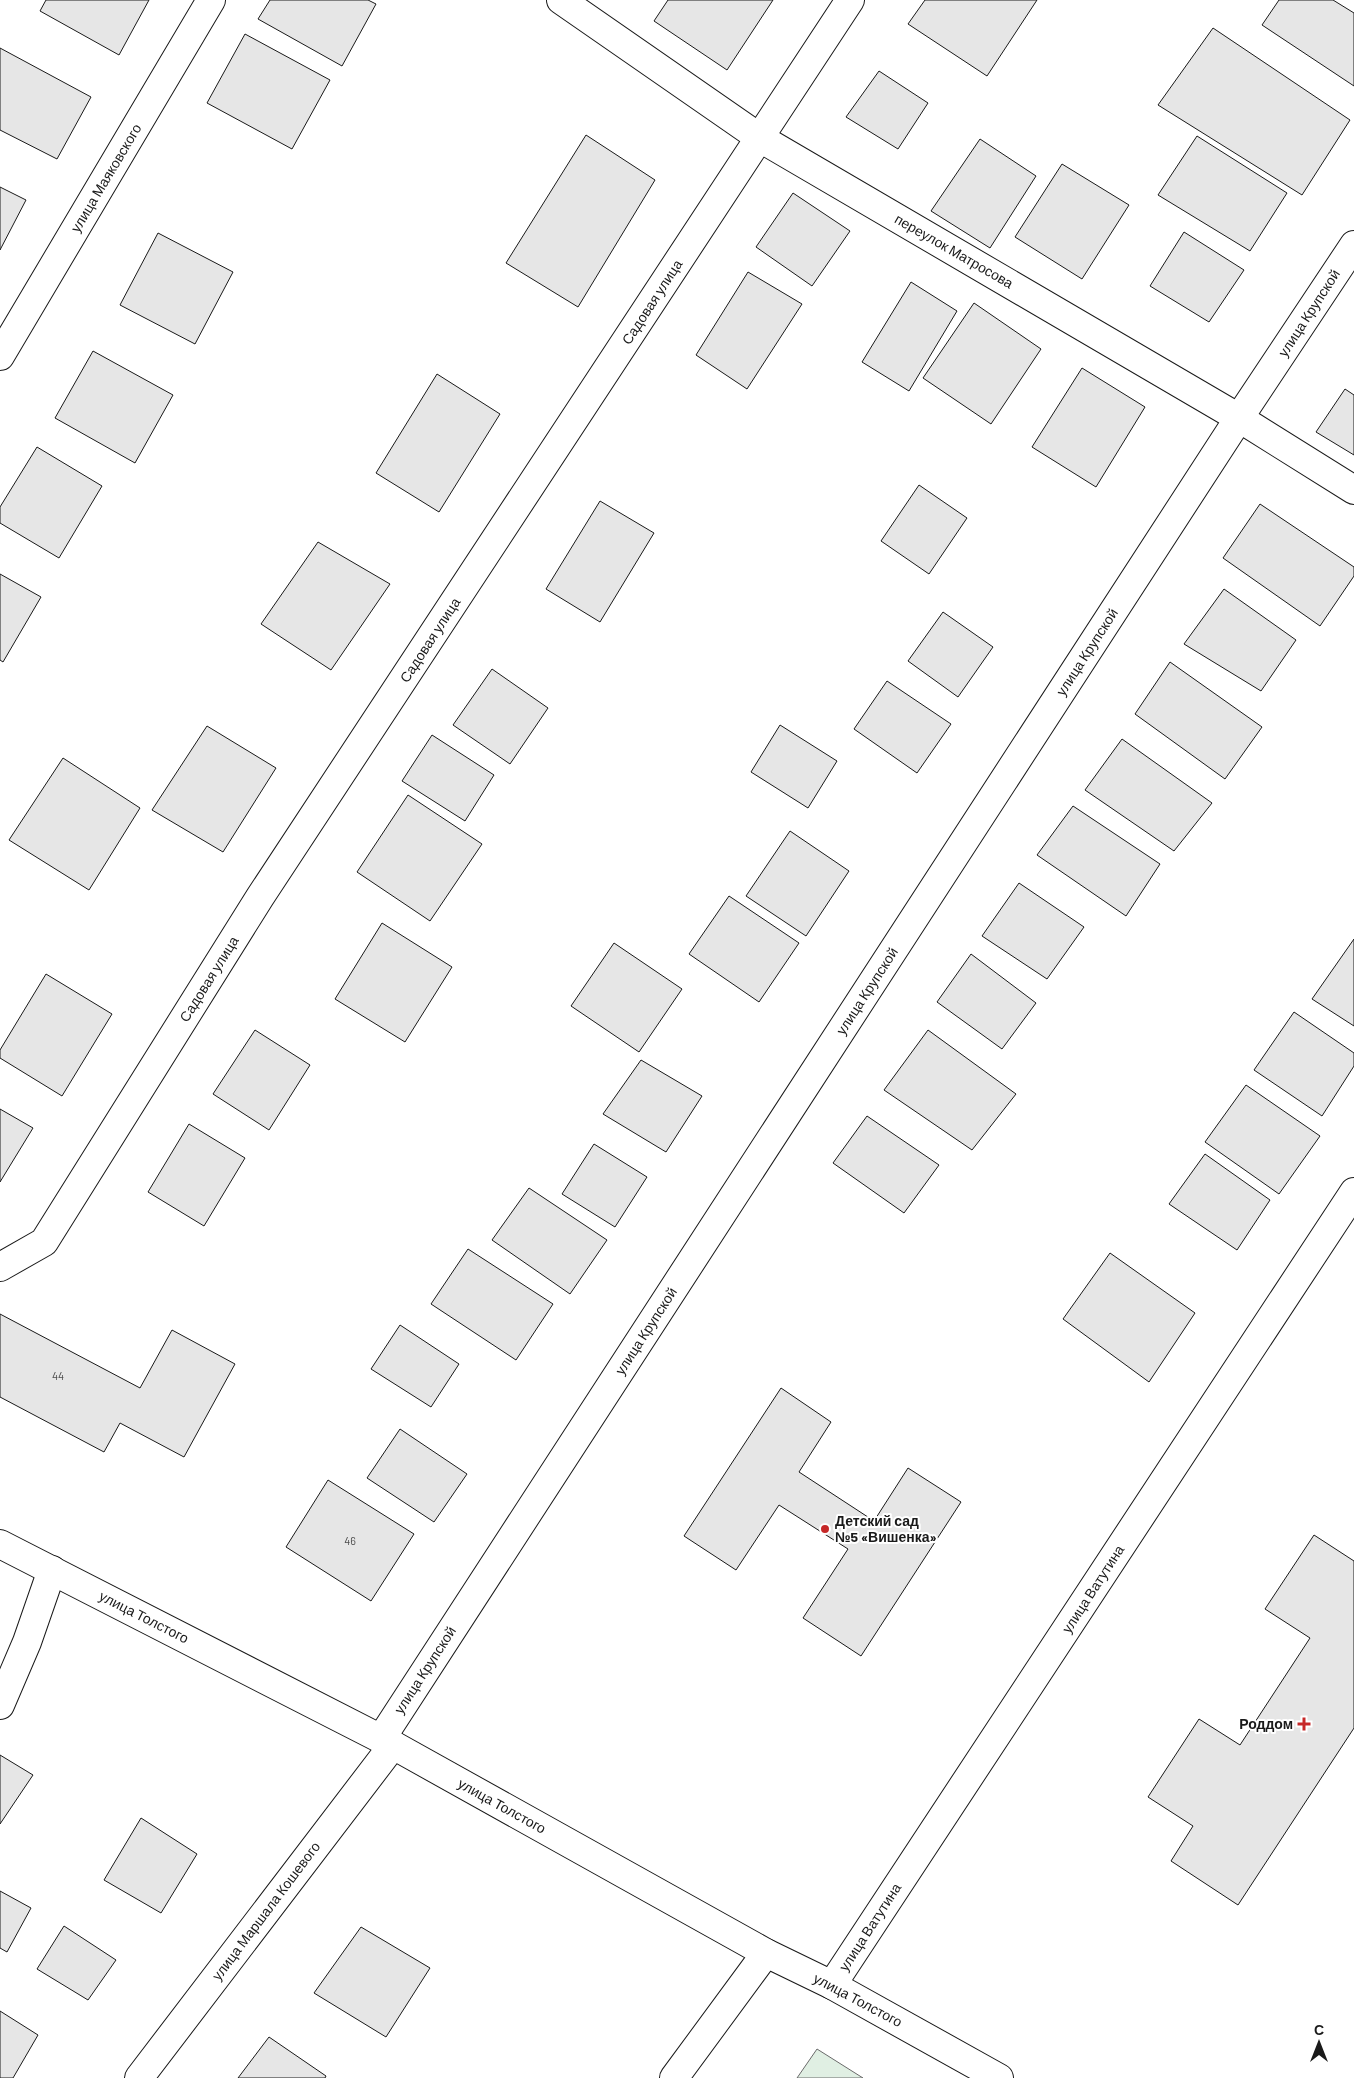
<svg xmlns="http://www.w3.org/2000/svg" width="1354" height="2078" viewBox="0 0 1354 2078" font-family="Barlow,sans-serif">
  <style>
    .green { fill: #e0efe3; stroke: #6a6a6a }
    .building { fill: #e6e6e6; stroke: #1a1a1a }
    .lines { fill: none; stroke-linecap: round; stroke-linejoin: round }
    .minor-casing { stroke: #1a1a1a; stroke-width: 30 }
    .secondary-casing { stroke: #1a1a1a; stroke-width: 30 }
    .minor { stroke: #fff; stroke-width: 28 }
    .secondary { stroke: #fff; stroke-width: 28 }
    .poi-dot { fill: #c62828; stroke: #fff; stroke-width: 2 }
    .labels { text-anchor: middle; stroke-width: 4; stroke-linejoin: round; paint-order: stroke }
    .number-label { font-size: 11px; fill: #4d4d4d }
    .street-label { font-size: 14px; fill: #1a1a1a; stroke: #fff }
    .poi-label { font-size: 14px; font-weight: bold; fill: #1a1a1a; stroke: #fff; text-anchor: start }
  </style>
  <rect width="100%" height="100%" fill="#fff"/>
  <!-- green -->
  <polygon class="green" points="817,2049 863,2078 797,2078"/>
  <!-- building -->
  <g class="building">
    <polygon points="46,0 149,0 119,55 40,11"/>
    <polygon points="270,0 368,0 376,4 342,66 258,19"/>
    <polygon points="668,0 773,0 727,70 654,21"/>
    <polygon points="925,0 1037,0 987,76 908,24"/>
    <polygon points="1279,0 1333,0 1354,13 1354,86 1262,25"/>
    <polygon points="1213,28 1350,120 1302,195 1158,105"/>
    <polygon points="245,34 330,80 292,149 207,103"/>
    <polygon points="0,48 91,97 57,159 0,130"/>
    <polygon points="879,71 928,103 898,149 846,117"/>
    <polygon points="586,135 655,180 578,307 506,263"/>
    <polygon points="1197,136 1287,193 1250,251 1158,195"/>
    <polygon points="980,139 1036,176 990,248 931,211"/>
    <polygon points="1062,164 1129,205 1082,279 1015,237"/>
    <polygon points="0,187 26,200 0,250"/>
    <polygon points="793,193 850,231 812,286 756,247"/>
    <polygon points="1184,232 1244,270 1209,322 1150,286"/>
    <polygon points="158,233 233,272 195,344 120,305"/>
    <polygon points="748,272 802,304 747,389 696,355"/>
    <polygon points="911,282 957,311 909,391 862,362"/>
    <polygon points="974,303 1041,349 991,424 923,378"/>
    <polygon points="93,351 173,395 135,463 55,418"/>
    <polygon points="1082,368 1145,407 1096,487 1032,447"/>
    <polygon points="437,374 500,414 439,512 376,473"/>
    <polygon points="1345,389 1354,395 1354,455 1316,432"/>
    <polygon points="37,447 102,486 59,558 0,523 0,507"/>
    <polygon points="919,485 967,518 929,574 881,541"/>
    <polygon points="600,501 654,533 600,622 546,589"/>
    <polygon points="1260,504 1354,567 1354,576 1320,626 1223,558"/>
    <polygon points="318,542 390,584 331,670 261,624"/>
    <polygon points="0,574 41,597 3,662 0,660"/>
    <polygon points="1224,589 1296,640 1261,691 1184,644"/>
    <polygon points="943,612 993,647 958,697 908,661"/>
    <polygon points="1170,662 1262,727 1225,779 1135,714"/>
    <polygon points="492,669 548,708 510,764 453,725"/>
    <polygon points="887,681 951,724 917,773 854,729"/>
    <polygon points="780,725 837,761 808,808 751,772"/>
    <polygon points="207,726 276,768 223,852 152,810"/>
    <polygon points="432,735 494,775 465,821 402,781"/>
    <polygon points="1122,739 1212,803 1174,851 1085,790"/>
    <polygon points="63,758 140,808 89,890 9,840"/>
    <polygon points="408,795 482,844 430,921 357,872"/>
    <polygon points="1073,806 1160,864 1126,916 1037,855"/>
    <polygon points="790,831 849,871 806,936 746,896"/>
    <polygon points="1019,883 1084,927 1047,979 982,936"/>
    <polygon points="729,896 799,943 759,1002 689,954"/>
    <polygon points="382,923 452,967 405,1042 335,999"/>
    <polygon points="1354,939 1354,1026 1312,999"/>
    <polygon points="614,943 682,989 639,1052 571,1006"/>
    <polygon points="971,954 1036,1003 1002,1049 937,1002"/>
    <polygon points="46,974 112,1014 62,1096 0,1058 0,1050"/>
    <polygon points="1294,1012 1354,1053 1354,1066 1322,1116 1254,1070"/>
    <polygon points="255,1030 310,1065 269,1130 213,1094"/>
    <polygon points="928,1030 1016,1094 972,1150 884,1090"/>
    <polygon points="641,1060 702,1096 666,1152 603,1114"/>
    <polygon points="1246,1085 1320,1136 1279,1194 1205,1142"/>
    <polygon points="0,1109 33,1128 0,1182"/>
    <polygon points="867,1116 939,1165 904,1213 833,1163"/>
    <polygon points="189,1124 245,1158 204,1226 148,1192"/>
    <polygon points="594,1144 647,1177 615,1227 562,1194"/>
    <polygon points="1205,1154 1270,1200 1237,1250 1169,1204"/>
    <polygon points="529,1188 607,1240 570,1294 492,1240"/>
    <polygon points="468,1249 553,1304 516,1360 431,1304"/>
    <polygon points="1110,1253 1195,1313 1149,1382 1063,1319"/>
    <polygon points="0,1314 140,1388 172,1330 235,1364 184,1457 120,1423 104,1452 0,1397"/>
    <polygon points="400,1325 459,1364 431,1407 371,1369"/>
    <polygon points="781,1388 831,1422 799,1472 874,1521 908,1468 961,1502 861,1656 803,1618 848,1549 779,1505 736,1570 684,1536"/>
    <polygon points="400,1429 467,1474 434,1522 367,1478"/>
    <polygon points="328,1480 414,1534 371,1601 286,1547"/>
    <polygon points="1314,1535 1354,1561 1354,1728 1238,1905 1171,1861 1193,1826 1148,1797 1199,1719 1240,1745 1310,1638 1265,1609"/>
    <polygon points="0,1755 33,1775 0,1824"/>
    <polygon points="141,1818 197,1854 161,1913 104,1880"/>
    <polygon points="0,1891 31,1908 7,1952 0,1948"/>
    <polygon points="64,1926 116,1960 88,2000 37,1969"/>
    <polygon points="361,1927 430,1968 386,2037 314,1993"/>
    <polygon points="0,2011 38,2035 13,2078 0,2078"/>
    <polygon points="269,2037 326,2076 325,2078 238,2078"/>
  </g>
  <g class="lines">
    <defs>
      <g id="minor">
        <polyline points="561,0 760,138 1239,418 1354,490"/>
        <polyline points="0,356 211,0"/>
        <polyline points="0,1267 44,1242 260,897 850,0"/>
        <polyline points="0,1705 27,1642 52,1570"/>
        <polyline points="832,1985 1354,1192"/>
        <polyline points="674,2078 766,1953"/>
      </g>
      <g id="secondary">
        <polyline points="0,1544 393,1745 766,1953 832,1985 999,2078"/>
        <polyline points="381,1739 1239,418 1354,245"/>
        <polyline points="139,2078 393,1745"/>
      </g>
    </defs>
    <!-- minor casing -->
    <use href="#minor" class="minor-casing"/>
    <!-- secondary casing -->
    <use href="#secondary" class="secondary-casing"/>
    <!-- minor -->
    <use href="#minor" class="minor"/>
    <!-- secondary -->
    <use href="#secondary" class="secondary"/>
  </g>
  <!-- markers -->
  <g class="poi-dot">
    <circle cx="825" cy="1529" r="5"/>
    <path d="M1301.5 1716.5h5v5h5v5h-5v5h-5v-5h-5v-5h5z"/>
  </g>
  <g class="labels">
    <!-- number labels -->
    <g class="number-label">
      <text x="58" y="1380">44</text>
      <text x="350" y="1545">46</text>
    </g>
    <!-- street labels -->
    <g class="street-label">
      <text transform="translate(106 178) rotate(-59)" y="5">улица Маяковского</text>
      <text transform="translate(954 251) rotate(30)" y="5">переулок Матросова</text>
      <text transform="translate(652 302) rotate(-57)" y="5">Садовая улица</text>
      <text transform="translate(1309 313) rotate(-57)" y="5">улица Крупской</text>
      <text transform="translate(430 640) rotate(-57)" y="5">Садовая улица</text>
      <text transform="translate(1087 652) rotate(-57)" y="5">улица Крупской</text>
      <text transform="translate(209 979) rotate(-58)" y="5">Садовая улица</text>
      <text transform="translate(867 991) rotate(-57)" y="5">улица Крупской</text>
      <text transform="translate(646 1331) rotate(-57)" y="5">улица Крупской</text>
      <text transform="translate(1093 1589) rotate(-57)" y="5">улица Ватутина</text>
      <text transform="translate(144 1617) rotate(27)" y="5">улица Толстого</text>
      <text transform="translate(425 1670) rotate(-57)" y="5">улица Крупской</text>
      <text transform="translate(502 1806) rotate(29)" y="5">улица Толстого</text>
      <text transform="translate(266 1911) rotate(-53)" y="5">улица Маршала Кошевого</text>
      <text transform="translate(870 1927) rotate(-57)" y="5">улица Ватутина</text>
      <text transform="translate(858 2000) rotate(28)" y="5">улица Толстого</text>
    </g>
    <!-- poi labels -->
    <g class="poi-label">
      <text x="835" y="1526">Детский сад<tspan x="835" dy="16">№5 «Вишенка»</tspan></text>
      <text x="1293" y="1729" text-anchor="end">Роддом</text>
    </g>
  </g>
  <!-- north arrow -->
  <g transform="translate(1319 2043)" stroke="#ffffff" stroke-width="4" paint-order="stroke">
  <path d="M0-4L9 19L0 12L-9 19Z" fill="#1a1a1a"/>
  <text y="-8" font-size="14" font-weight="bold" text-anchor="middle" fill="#1a1a1a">С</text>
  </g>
</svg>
